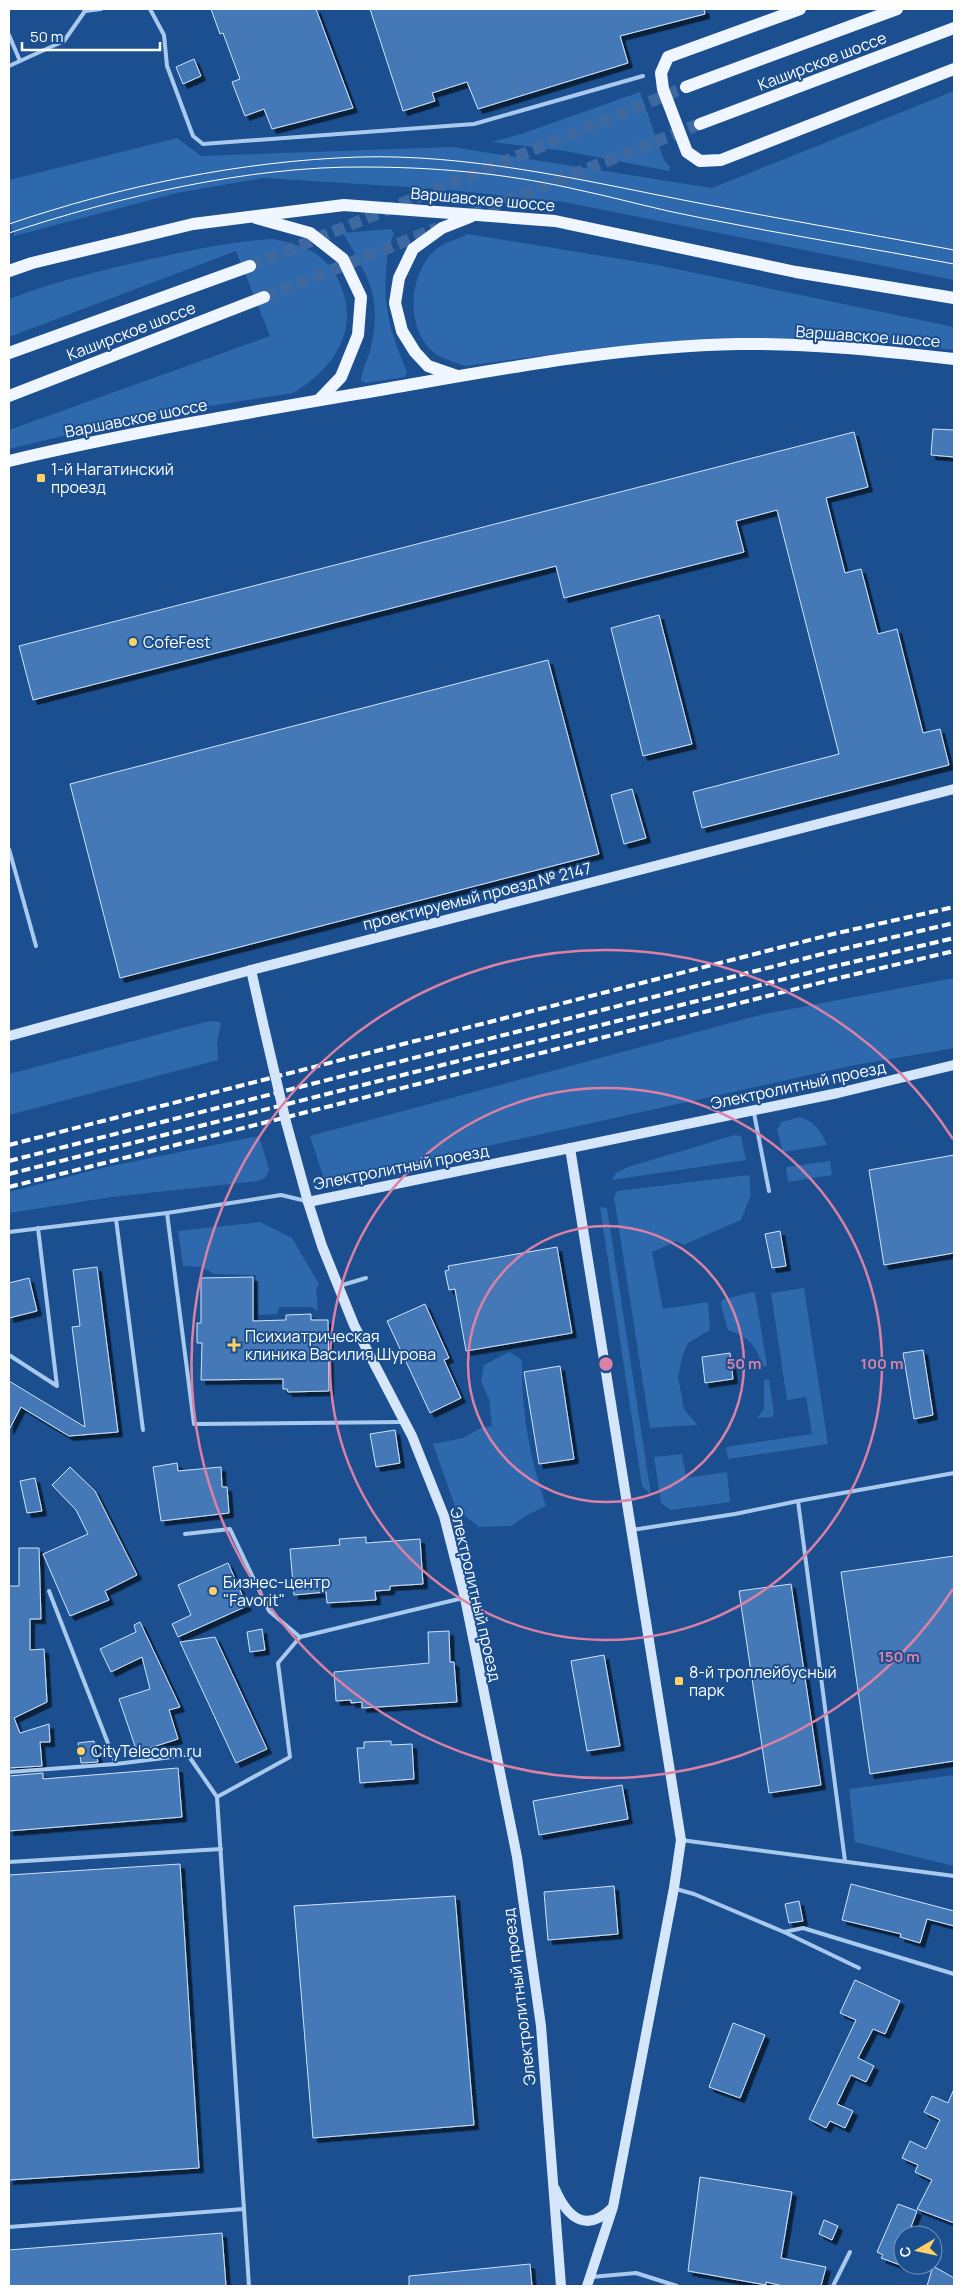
<svg xmlns="http://www.w3.org/2000/svg" width="963" height="2295" viewBox="0 0 963 2295" font-family="Manrope,sans-serif">
  <style>
    .green { fill: #2e69ad }
    .building { fill: #4478b7; stroke: #cfe3fa; filter: url(#shadow) }
    .lines { fill: none; stroke-linecap: round; stroke-linejoin: round }
    .primary-tunnel { stroke: #3d69a0; stroke-width: 12; stroke-dasharray: 12 6; stroke-linecap: butt }
    .lane { stroke: #a9c9ee; stroke-width: 4 }
    .secondary { stroke: #d6e6fa; stroke-width: 10 }
    .primary { stroke: #f0f6ff; stroke-width: 12 }
    .tram { stroke: #fff; stroke-width: 1 }
    .rail { stroke: #fff; stroke-width: 4; stroke-dasharray: 9 4; stroke-linecap: butt }
    .secondary-bridge { stroke: #d6e6fa; stroke-width: 10 }
    .ring { fill: none; stroke: #dd80a5; stroke-width: 2.5 }
    .poi-dot { fill: #ffd166; stroke: #1b4f8f; stroke-width: 2 }
    .labels { text-anchor: middle; stroke-width: 4; stroke-linejoin: round; paint-order: stroke }
    .street-label { font-size: 16px; fill: #fff; stroke: #1b4f8f }
    .poi-label { font-size: 16px; fill: #fff; stroke: #1b4f8f; text-anchor: start }
    .centre { fill: #dd80a5; stroke: #1b4f8f; stroke-width: 2.5 }
    .ring-label { font-size: 15px; text-anchor: middle; font-weight: bold; fill: #dd80a5; stroke: #1b4f8f; stroke-width: 4; stroke-linejoin: round; paint-order: stroke }
  </style>
  <defs>
    <filter id="shadow"><feDropShadow dx="4.5" dy="4.5" stdDeviation="0" flood-color="#0009"/></filter>
  </defs>
  <rect width="100%" height="100%" fill="#1b4f8f"/>
  <!-- green -->
  <g class="green">
    <polygon points="954,91 954,280 564,202 440,189 263,178 177,193 14,236 9,218 9,180 177,138 201,156 452,147 712,188"/>
    <polygon points="640,92 664,160 670,167 669,171 565,151 492,142 521,134"/>
    <path d="M391,229L394,234C388,246 387,259 386,272C383,312 392,336 407,372L404,377L366,383L361,381C362,370 367,361 370,351C383,296 369,279 343,233Z"/>
    <path d="M468,234L657,265L954,327V350L849,339H777L609,347L465,366C452,361 437,358 428,347C406,321 410,274 434,251C442,243 458,239 468,234Z"/>
    <path d="M274,239C287,242 300,245 311,251C326,259 337,273 342,289C359,334 330,371 293,393L146,416L9,449V430L270,336L236,251L9,337V299C53,282 99,271 146,260C189,251 230,241 274,239Z"/>
    <polygon points="954,978 954,1048 850,1066 325,1182 310,1136 760,1015"/>
    <polygon points="209,1021 221,1022 217,1043 218,1060 9,1115 9,1074"/>
    <path d="M800,1117C815,1122 821,1131 827,1145L783,1152L777,1130L781,1122Z"/>
    <polygon points="735,1135 741,1136 746,1160 612,1180 616,1173 628,1167"/>
    <polygon points="259,1136 269,1169 266,1177 258,1181 112,1197 9,1213 9,1192 102,1168"/>
    <polygon points="830,1161 832,1175 788,1182 786,1167"/>
    <polygon points="749,1175 751,1195 741,1220 683,1245 677,1241 652,1252 663,1309 708,1302 710,1330 688,1343 683,1354 678,1377 684,1409 697,1425 650,1428 614,1197 617,1191"/>
    <polygon points="600,1207 607,1208 651,1495 642,1486"/>
    <polygon points="260,1222 292,1238 319,1284 316,1288 318,1311 311,1307 279,1307 277,1314 258,1315 256,1275 214,1274 202,1267 183,1266 178,1231"/>
    <polygon points="804,1288 828,1444 728,1459 726,1447 812,1434 806,1397 787,1400 771,1293"/>
    <path d="M752,1292L755,1293L767,1365L764,1367L761,1365C759,1346 745,1335 728,1330L721,1305L722,1300Z"/>
    <path d="M509,1352L522,1360C521,1412 530,1458 546,1506L525,1516L512,1526L479,1527L456,1509L433,1444L463,1438L481,1428L492,1426L489,1399L481,1382L484,1365Z"/>
    <polygon points="764,1379 769,1380 774,1412 772,1417 757,1418 764,1409"/>
    <polygon points="682,1454 686,1478 727,1472 730,1502 671,1510 661,1503 654,1457"/>
    <polygon points="954,1775 954,1866 855,1842 849,1789"/>
  </g>
  <!-- building -->
  <g class="building">
    <polygon points="211,9 316,9 353,108 272,129 264,109 245,116 232,82 240,79 223,33 220,34"/>
    <polygon points="370,9 704,9 705,14 620,36 628,63 478,109 467,82 432,93 435,101 403,111"/>
    <polygon points="194,59 201,76 183,84 176,67"/>
    <polygon points="933,429 954,430 954,457 931,455"/>
    <polygon points="854,432 868,487 826,498 845,573 861,569 878,634 897,629 923,733 940,729 949,765 702,828 693,792 839,754 777,510 736,521 744,552 564,598 556,566 33,700 19,646"/>
    <polygon points="659,615 692,744 643,756 611,628"/>
    <polygon points="548,660 599,854 120,978 70,784"/>
    <polygon points="632,789 646,838 624,844 611,795"/>
    <polygon points="954,1155 954,1253 884,1265 869,1170"/>
    <polygon points="780,1231 786,1266 772,1268 765,1234"/>
    <polygon points="557,1247 572,1333 466,1351 455,1289 449,1290 445,1271 449,1270 448,1266"/>
    <polygon points="97,1267 118,1432 69,1436 21,1407 9,1430 9,1381 85,1427 72,1327 80,1326 73,1270"/>
    <polygon points="253,1277 253,1321 286,1320 286,1315 311,1314 311,1320 328,1320 329,1391 288,1392 287,1389 283,1389 283,1379 201,1380 202,1343 197,1343 197,1323 201,1323 201,1278"/>
    <polygon points="29,1278 37,1311 9,1318 9,1283"/>
    <polygon points="425,1304 449,1358 444,1360 461,1398 430,1413 387,1321"/>
    <polygon points="923,1350 933,1415 914,1419 903,1353"/>
    <polygon points="730,1353 733,1379 705,1383 702,1357"/>
    <polygon points="560,1366 574,1459 539,1464 524,1372"/>
    <polygon points="395,1430 400,1463 376,1467 370,1434"/>
    <polygon points="177,1463 178,1471 221,1467 222,1487 227,1487 229,1513 161,1521 153,1467"/>
    <polygon points="70,1467 95,1491 137,1575 105,1591 109,1600 70,1616 43,1554 88,1534 76,1510 52,1485"/>
    <polygon points="35,1478 42,1511 27,1513 20,1481"/>
    <polygon points="366,1537 366,1543 420,1539 423,1584 390,1586 390,1590 375,1591 376,1600 327,1603 326,1592 294,1595 290,1549 340,1545 339,1539"/>
    <polygon points="19,1548 39,1548 41,1619 30,1619 30,1650 44,1649 47,1702 14,1718 20,1733 49,1724 50,1742 40,1742 42,1766 9,1768 9,1586 19,1586"/>
    <polygon points="954,1556 954,1761 870,1774 841,1572"/>
    <polygon points="228,1563 247,1606 178,1637 172,1624 191,1615 178,1585"/>
    <polygon points="791,1584 821,1785 769,1793 739,1591"/>
    <polygon points="140,1622 180,1707 169,1710 178,1739 137,1752 119,1699 150,1689 142,1657 111,1672 100,1649 136,1632 134,1625"/>
    <polygon points="262,1629 265,1650 250,1652 247,1632"/>
    <polygon points="449,1631 450,1662 454,1662 457,1702 362,1708 362,1702 351,1703 351,1700 336,1701 334,1672 429,1663 428,1632"/>
    <polygon points="215,1637 267,1749 236,1763 180,1642"/>
    <polygon points="604,1655 620,1746 587,1751 571,1661"/>
    <polygon points="94,1741 98,1762 81,1763 78,1743"/>
    <polygon points="391,1741 391,1745 412,1744 414,1779 360,1783 357,1748 364,1748 364,1742"/>
    <polygon points="178,1768 182,1817 9,1831 9,1776 43,1773 43,1779"/>
    <polygon points="622,1785 628,1819 539,1835 533,1801"/>
    <polygon points="180,1864 199,2168 9,2180 9,1875"/>
    <polygon points="851,1884 954,1911 954,1926 927,1919 920,1943 900,1937 901,1934 842,1920"/>
    <polygon points="614,1886 618,1934 548,1940 544,1892"/>
    <polygon points="455,1896 474,2125 313,2138 294,1906"/>
    <polygon points="799,1901 803,1921 789,1923 785,1904"/>
    <polygon points="855,1980 900,2001 885,2034 873,2029 858,2058 874,2066 866,2082 851,2075 837,2104 853,2111 845,2128 830,2121 826,2128 809,2119 856,2020 840,2013"/>
    <polygon points="733,2023 765,2035 740,2098 709,2087"/>
    <polygon points="954,2089 954,2223 917,2209 932,2180 915,2172 918,2165 902,2158 910,2141 926,2149 940,2120 924,2112 932,2096 948,2103"/>
    <polygon points="700,2177 792,2192 781,2258 826,2267 821,2286 783,2286 766,2282 766,2285 688,2271"/>
    <polygon points="898,2204 917,2211 908,2235 903,2235 903,2266 881,2258 883,2255 877,2252"/>
    <polygon points="824,2220 838,2226 832,2240 819,2234"/>
    <polygon points="222,2233 226,2286 9,2286 9,2250"/>
    <polygon points="530,2264 532,2286 409,2286 409,2276"/>
    <polygon points="933,2266 954,2278 954,2286 927,2286"/>
  </g>
  <g class="lines">
    <!-- primary-tunnel -->
    <g class="primary-tunnel">
      <polyline points="471,215 700,124"/>
      <polyline points="250,266 686,87"/>
      <polyline points="264,297 438,228"/>
    </g>
    <!-- lane -->
    <g class="lane">
      <polyline points="84,9 85,11 101,9"/>
      <polyline points="150,9 164,35 167,66 193,136 203,144 474,124 643,76"/>
      <polyline points="9,35 20,61"/>
      <polyline points="9,66 64,41 85,11"/>
      <polyline points="9,849 36,946"/>
      <polyline points="754,1113 769,1191"/>
      <polyline points="167,1213 194,1424 404,1422"/>
      <polyline points="116,1219 143,1430"/>
      <polyline points="9,1232 167,1213 281,1195 306,1201"/>
      <polyline points="339,1286 366,1278"/>
      <polyline points="9,1355 57,1386 38,1228"/>
      <polyline points="798,1501 845,1861"/>
      <polyline points="632,1530 735,1514 798,1501 954,1473"/>
      <polyline points="185,1534 230,1529 269,1611 300,1637"/>
      <polyline points="49,1591 116,1764 188,1755 217,1797"/>
      <polyline points="9,1772 116,1764"/>
      <polyline points="681,1840 954,1876"/>
      <polyline points="9,1862 221,1849"/>
      <polyline points="676,1889 694,1894 784,1932 803,1928 954,1974"/>
      <polyline points="784,1932 859,1968"/>
      <polyline points="9,2227 244,2209"/>
      <polyline points="591,2277 636,2273 677,2286"/>
      <polyline points="249,2286 217,1797 290,1757 278,1663 300,1637 463,1598"/>
      <polyline points="833,2286 850,2252"/>
    </g>
    <!-- secondary -->
    <g class="secondary">
      <polyline points="251,970 265,1032"/>
      <polyline points="9,1036 251,970 954,789"/>
      <polyline points="286,1122 308,1202 322,1246 354,1325 412,1436 444,1516 465,1598 517,1857 541,2026 561,2286"/>
      <polyline points="570,1148 681,1840 674,1888 613,2207 587,2286"/>
      <polyline points="308,1202 838,1093 954,1065"/>
      <path d="M555,2189C567,2217 586,2234 612,2208"/>
    </g>
    <!-- primary -->
    <g class="primary">
      <polyline points="800,9 668,57 661,73 663,89 687,152 700,161 721,160 954,69"/>
      <polyline points="686,87 897,9"/>
      <polyline points="700,124 954,28"/>
      <polyline points="256,218 310,233 343,259 361,297 358,335 341,377 319,400"/>
      <polyline points="9,271 32,263 193,224 344,205 555,221 796,272 954,298"/>
      <polyline points="9,353 250,266"/>
      <polyline points="457,376 428,366 415,352 402,331 395,303 399,278 413,249 442,228 470,217"/>
      <polyline points="9,396 264,297"/>
      <path d="M9,461C135,431 263,410 391,388C506,368 622,346 739,344C811,343 883,351 954,359"/>
    </g>
    <!-- tram -->
    <g class="tram">
      <path d="M9,224C121,186 240,161 359,157C468,154 577,179 683,200C773,218 864,233 954,250"/>
      <path d="M9,233C117,197 249,166 364,167C433,167 502,173 570,188C614,197 658,210 702,218C786,235 870,248 954,264"/>
    </g>
    <!-- rail -->
    <g class="rail">
      <polyline points="9,1145 833,934 954,907"/>
      <polyline points="9,1161 834,951 954,923"/>
      <polyline points="9,1174 836,966 954,938"/>
      <polyline points="9,1187 839,978 954,951"/>
    </g>
    <!-- secondary-bridge -->
    <polyline class="secondary-bridge" points="265,1032 286,1122"/>
  </g>
  <!-- distance rings -->
  <g class="ring">
    <circle cx="606" cy="1364" r="138"/>
    <circle cx="606" cy="1364" r="276"/>
    <path d="M953 1589A414 414 0 1 1 953 1139"/>
  </g>
  <!-- markers -->
  <g class="poi-dot">
    <rect x="36" y="473" width="10" height="10" rx="2.5"/>
    <circle cx="133" cy="642" r="5"/>
    <path d="M231.5 1337.5h5v5h5v5h-5v5h-5v-5h-5v-5h5z"/>
    <circle cx="213" cy="1591" r="5"/>
    <rect x="674" y="1676" width="10" height="10" rx="2.5"/>
    <circle cx="81" cy="1751" r="5"/>
  </g>
  <g class="labels">
    <!-- street labels -->
    <g class="street-label">
      <text transform="translate(822 61) rotate(-21)" y="6">Каширское шоссе</text>
      <text transform="translate(483 199) rotate(5)" y="6">Варшавское шоссе</text>
      <text transform="translate(131 331) rotate(-21)" y="6">Каширское шоссе</text>
      <text transform="translate(868 336) rotate(4)" y="6">Варшавское шоссе</text>
      <text transform="translate(136 418) rotate(-11)" y="6">Варшавское шоссе</text>
      <text transform="translate(477 896) rotate(-14)" y="6">проектируемый проезд № 2147</text>
      <text transform="translate(798 1085) rotate(-12)" y="6">Электролитный проезд</text>
      <text transform="translate(401 1167) rotate(-11)" y="6">Электролитный проезд</text>
      <text transform="translate(476 1594) rotate(77)" y="6">Электролитный проезд</text>
      <text transform="translate(519 1997) rotate(-97)" y="6">Электролитный проезд</text>
    </g>
    <!-- poi labels -->
    <g class="poi-label">
      <text x="51" y="475">1-й Нагатинский<tspan x="51" dy="18">проезд</tspan></text>
      <text x="143" y="648">CofeFest</text>
      <text x="245" y="1342">Психиатрическая<tspan x="245" dy="18">клиника Василия Шурова</tspan></text>
      <text x="223" y="1588">Бизнес-центр<tspan x="223" dy="18">"Favorit"</tspan></text>
      <text x="689" y="1678">8-й троллейбусный<tspan x="689" dy="18">парк</tspan></text>
      <text x="91" y="1757">CityTelecom.ru</text>
    </g>
  </g>
  <circle cx="606" cy="1364" r="8" class="centre"/>
  <g class="ring-label">
    <text x="744" y="1369">50 m</text>
    <text x="882" y="1369">100 m</text>
    <text x="899" y="1662">150 m</text>
  </g>
  <!-- border -->
  <rect width="963" height="2295" fill="none" stroke="#ffffff" stroke-width="20"/>
  <!-- north arrow -->
  <g transform="translate(918 2250) rotate(261)"><circle r="24" fill="#1b4f8f" stroke="#7695bc"/>
  <path d="M0-4L9 19L0 12L-9 19Z" fill="#ffd166"/>
  <text y="-8" font-size="14" font-weight="bold" text-anchor="middle" fill="#ffffff">С</text>
  </g>
  <!-- scale -->
  <path d="M22 42v8h138v-8" fill="none" stroke="#ffffff" stroke-width="2.5"/>
  <text x="30" y="42" font-size="15" fill="#ffffff" stroke="#1b4f8f" stroke-width="4" paint-order="stroke">50 m</text>
</svg>
